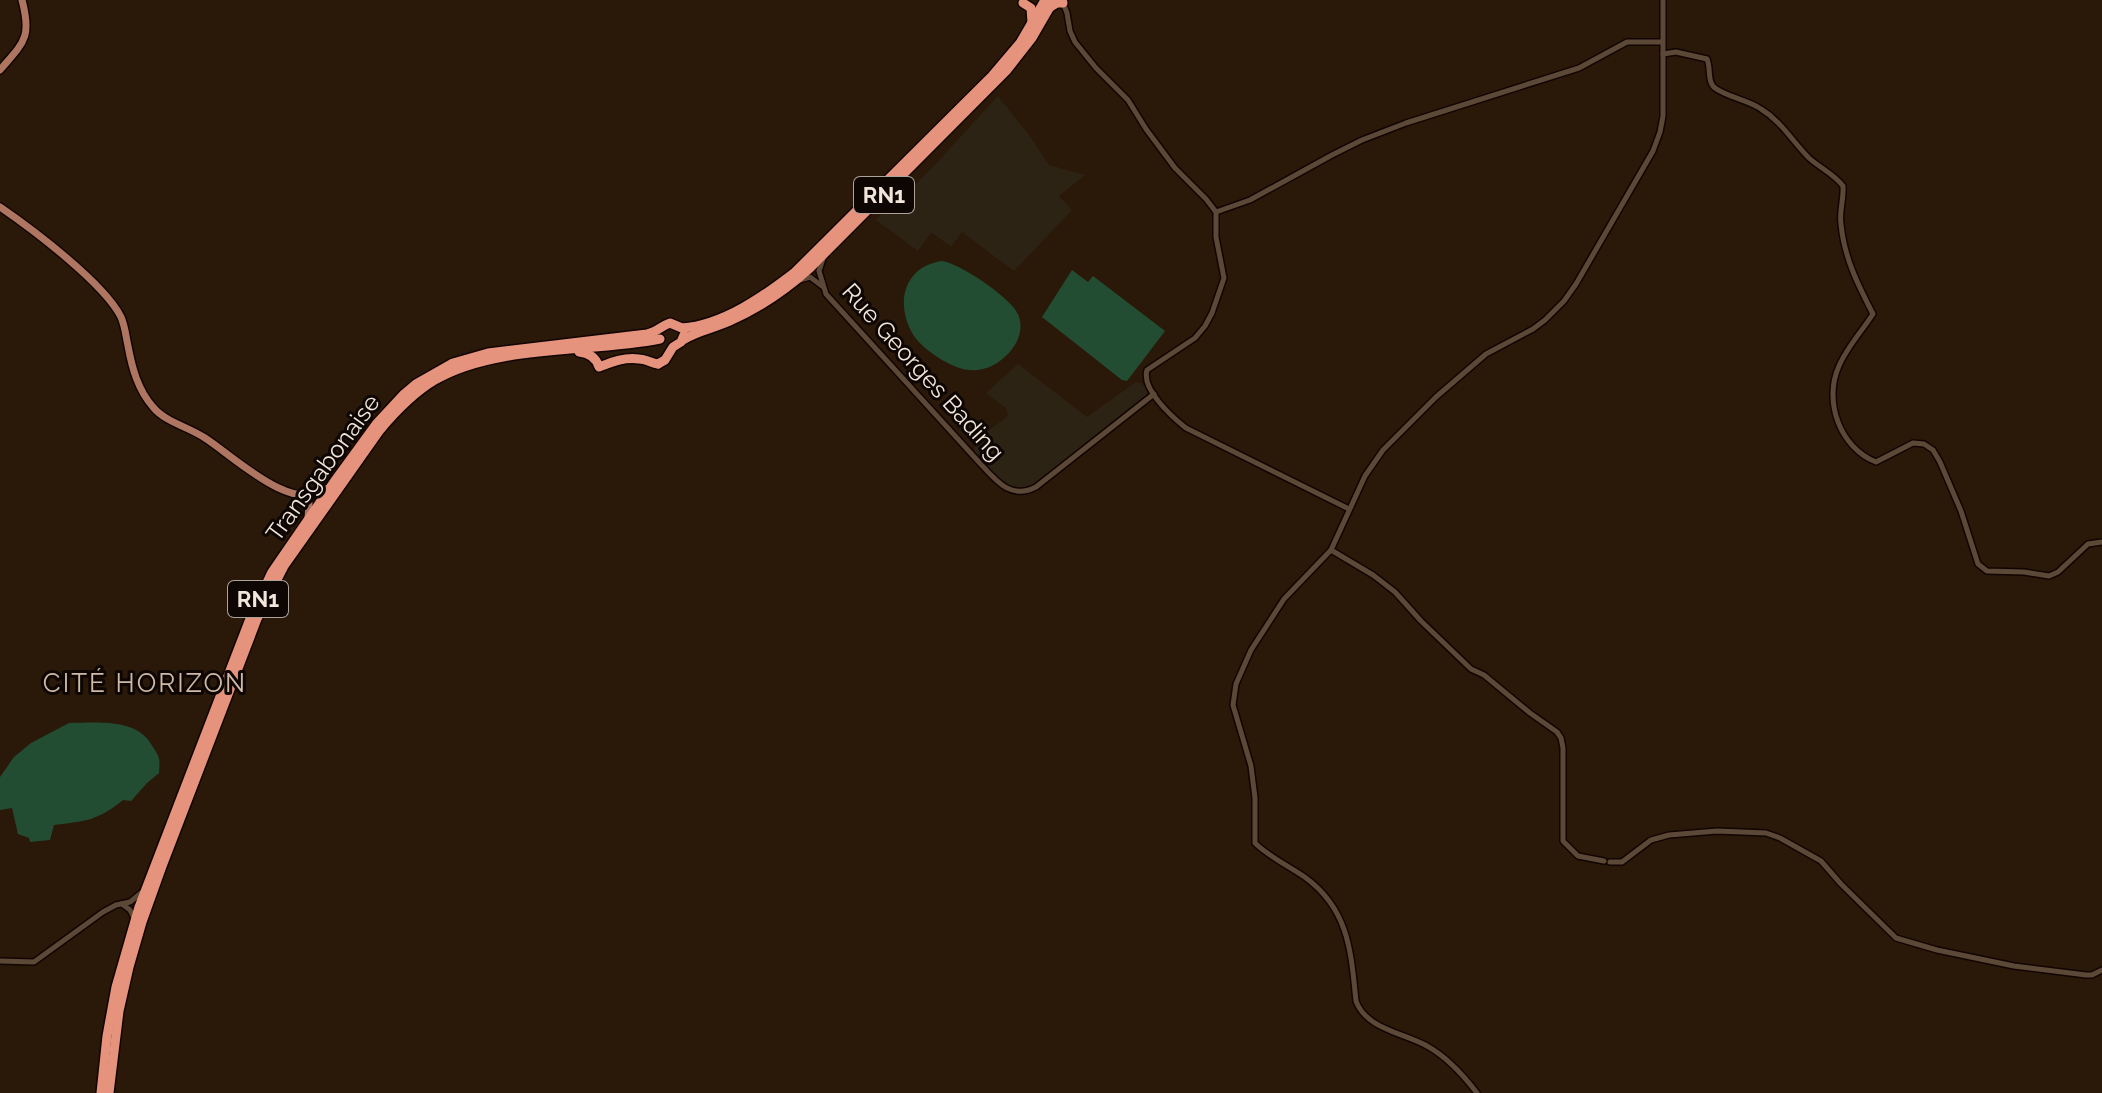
<svg xmlns="http://www.w3.org/2000/svg" width="2102" height="1093" viewBox="0 0 2102 1093" font-family="Raleway,sans-serif">
  <style>
    .education { fill: #2d2314 }
    .green { fill: #224d32 }
    .lines { fill: none; stroke-linecap: round; stroke-linejoin: round }
    .minor-casing { stroke: #120400; stroke-width: 8 }
    .major-casing { stroke: #120400; stroke-width: 10 }
    .highway-casing { stroke: #120400; stroke-width: 12 }
    .minor { stroke: #5c4837; stroke-width: 5 }
    .major { stroke: #ae7561; stroke-width: 7 }
    .highway { stroke: #e5937d; stroke-width: 9 }
    .labels { text-anchor: middle; stroke-width: 6; stroke-linejoin: round; paint-order: stroke }
    .shield { fill: #0d0602; stroke: #ada39a; stroke-width: 2 }
    .shield-label { font-size: 22px; font-weight: bold; fill: #f2e6db }
    .street-label { font-size: 24px; fill: #f2e6db; stroke: #0d0602 }
    .neighbourhood-label { font-size: 26px; letter-spacing: 2px; fill: #d0b9a5; stroke: #0d0602 }
  </style>
  <rect width="100%" height="100%" fill="#2a1909"/>
  <!-- education -->
  <g class="education">
    <polygon points="998,96 1029,135 1049,165 1085,175 1059,196 1072,210 1014,271 962,232 951,247 934,234 931,233 918,251 876,220 890,205 905,195 932,168"/>
    <polygon points="1018,364 1087,417 1136,382 1141,383 1147,389 1147,394 1032,486 1019,489 1008,485 998,478 974,453 975,447 972,443 1008,416 1006,408 986,393"/>
  </g>
  <!-- green -->
  <g class="green">
    <path d="M942,261C961,264 1002,293 1014,308C1033,332 1007,363 983,369C968,373 955,367 942,360C930,352 918,344 911,331C895,300 906,266 942,261Z"/>
    <polygon points="1072,270 1088,282 1093,276 1165,331 1127,381 1122,380 1042,317"/>
    <path d="M69,723C97,723 135,718 151,744C160,758 160,757 159,773L147,783L131,801L123,800C97,821 86,821 54,825L50,840L30,842L29,838L18,834L12,808L0,810V777L14,757L31,743Z"/>
  </g>
  <g class="lines">
    <defs>
      <g id="minor">
        <path d="M1063,3L1067,13L1070,31L1075,42L1096,68L1128,100L1146,129L1175,168L1206,199L1216,212V237L1224,278L1212,313L1205,326L1195,338L1147,370C1141,389 1172,417 1186,428L1349,509"/>
        <path d="M1663,54L1676,52L1707,59C1711,68 1707,82 1715,88C1727,97 1748,100 1761,109C1781,121 1793,142 1809,158C1820,168 1834,174 1843,186C1844,199 1839,211 1841,224C1844,257 1858,285 1873,314C1862,331 1847,347 1839,366C1823,401 1840,448 1876,462L1913,443L1924,444L1933,450L1940,462L1961,511L1978,564L1987,571L2024,572L2049,576L2058,572L2088,544L2102,542"/>
        <polyline points="1216,212 1250,200 1332,155 1362,140 1406,123 1579,68 1627,42 1662,42"/>
        <path d="M823,259L819,271L826,294L977,460C994,478 1009,501 1036,487L1154,394"/>
        <polyline points="800,280 810,277 822,286"/>
        <polyline points="1331,550 1373,575 1395,592 1421,621 1471,669 1484,675 1530,713 1557,732 1561,738 1563,748 1563,841 1578,856 1604,861"/>
        <polyline points="1610,862 1622,862 1651,840 1669,835 1717,831 1766,833 1780,838 1821,861 1841,884 1896,938 1937,950 2014,966 2086,975 2092,975 2102,970"/>
        <polyline points="122,904 130,910 135,920"/>
        <polyline points="0,961 34,962 103,912 116,905 130,902 141,893"/>
        <path d="M1477,1093C1464,1076 1447,1057 1427,1046C1404,1033 1366,1029 1356,1001C1351,952 1349,910 1306,878C1289,866 1269,857 1255,843V798L1251,766L1233,705L1236,684L1251,650L1284,599L1331,550L1365,476L1383,450L1436,397L1486,354L1533,329L1545,320L1564,301L1576,284L1653,151L1660,132L1663,116V0"/>
      </g>
      <g id="major">
        <path d="M0,70C24,42 32,38 22,0"/>
        <path d="M0,207C32,229 104,283 121,317C125,326 126,337 128,346C132,368 138,390 153,407C165,422 189,427 205,438C232,455 293,515 326,489"/>
        <polyline points="301,495 309,503 308,519"/>
      </g>
      <g id="highway">
        <polyline points="1023,3 1031,8 1032,22"/>
        <polyline points="1049,8 1057,3 1063,3 1062,0"/>
        <path d="M682,328C723,325 764,296 795,272L992,76L1020,43L1045,0"/>
        <path d="M683,340C697,331 715,328 730,321C759,308 786,290 809,269L1007,70L1032,38L1054,0"/>
        <path d="M579,352C589,353 596,357 599,367C612,362 624,357 639,359C645,359 652,363 658,364"/>
        <polyline points="658,364 665,360 673,347 681,342 684,335"/>
        <path d="M101,1093L107,1036L116,987L139,907L251,616L272,572L334,482L377,423L403,395L416,384L453,363L488,353L647,334C657,332 661,326 670,323L682,328"/>
        <path d="M109,1093L119,1011L129,967L142,922L161,869L257,619L284,566L380,430C396,411 413,393 435,380C497,344 591,353 660,339"/>
      </g>
    </defs>
    <!-- minor casing -->
    <use href="#minor" class="minor-casing"/>
    <!-- major casing -->
    <use href="#major" class="major-casing"/>
    <!-- highway casing -->
    <use href="#highway" class="highway-casing"/>
    <!-- minor -->
    <use href="#minor" class="minor"/>
    <!-- major -->
    <use href="#major" class="major"/>
    <!-- highway -->
    <use href="#highway" class="highway"/>
  </g>
  <g class="labels">
    <!-- shield labels -->
    <g class="shield">
      <rect x="854" y="177" width="60" height="36" rx="6"/>
      <rect x="228" y="581" width="60" height="36" rx="6"/>
    </g>
    <g class="shield-label">
      <text x="884" y="203">RN1</text>
      <text x="258" y="607">RN1</text>
    </g>
    <!-- street labels -->
    <g class="street-label">
      <text transform="translate(923 372) rotate(48)" y="8">Rue Georges Bading</text>
      <text transform="translate(323 468) rotate(-54)" y="8">Transgabonaise</text>
    </g>
    <!-- neighbourhood labels -->
    <g class="neighbourhood-label">
      <text x="145" y="692">CITÉ HORIZON</text>
    </g>
  </g>
</svg>
